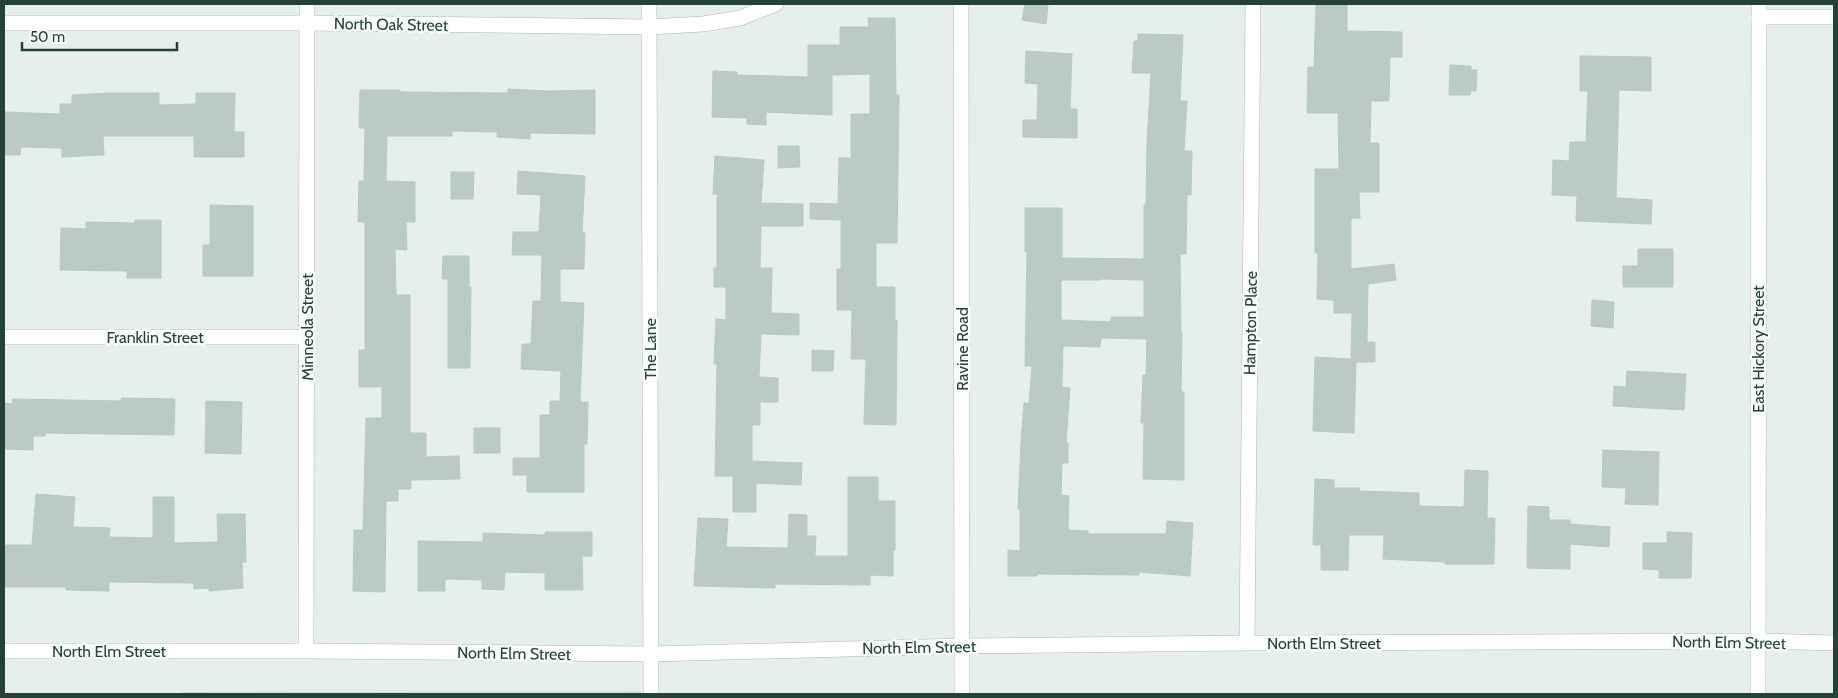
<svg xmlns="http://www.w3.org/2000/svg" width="1838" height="698" viewBox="0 0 1838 698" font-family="Cabin,sans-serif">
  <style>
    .built { fill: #d4dfda }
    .building { fill: #bbcac4; stroke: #b8c9c2; fill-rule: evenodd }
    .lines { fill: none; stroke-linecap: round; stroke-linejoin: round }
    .minor-casing { stroke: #a8b8b2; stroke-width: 16 }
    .minor { stroke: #fff; stroke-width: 15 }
    .labels { text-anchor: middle; stroke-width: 5; stroke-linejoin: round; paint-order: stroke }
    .street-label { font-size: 16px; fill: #24423a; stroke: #f7fbf9 }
  </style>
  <rect width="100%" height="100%" fill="#e6efeb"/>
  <!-- built -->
  <polygon class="built" points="641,691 641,694 180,694 180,692"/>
  <!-- building -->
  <g class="building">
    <polygon points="1025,4 1048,6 1046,24 1022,20"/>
    <polygon points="1316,4 1347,4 1347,31 1402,32 1402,57 1390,57 1389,101 1371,101 1370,143 1379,143 1379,192 1359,192 1360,218 1351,218 1351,269 1394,264 1396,280 1368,284 1367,342 1375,342 1375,362 1356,362 1354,433 1313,431 1315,357 1351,359 1352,313 1334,313 1334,300 1317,299 1318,253 1315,253 1315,169 1339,169 1338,113 1307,113 1308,67 1314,67"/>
    <polygon points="868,18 895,18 896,95 899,95 897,243 876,243 876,287 895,287 895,320 897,320 896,425 864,424 866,359 851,359 852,310 837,310 837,269 841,269 841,220 810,219 810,203 838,204 839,158 851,158 851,114 870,114 870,74 832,75 832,115 766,112 766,125 747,124 747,118 712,117 713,71 737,72 737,75 808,77 808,45 840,45 840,27 869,27"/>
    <path d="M1138,34L1183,35L1180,101H1187L1184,151H1192L1191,195H1187L1186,254H1180L1181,332H1182L1181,392H1184V480L1143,479L1144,423H1141L1143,375H1146L1147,339L1101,338L1100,347L1063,346L1062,387L1070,388L1066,443H1068V463H1062L1061,495L1069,496L1068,530L1088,531V534H1166L1167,521L1193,523L1190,576L1139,572V575L1037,574V576H1008V550L1020,551V509H1018L1021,442L1024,403H1029L1032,366H1025L1027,252H1025V208H1062V258L1144,259V205H1146L1147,143L1151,73H1132L1134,41H1138ZM1100,279L1144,280V317H1111V322L1061,320V280H1100Z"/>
    <polygon points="1026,51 1072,54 1070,109 1077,109 1077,138 1023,137 1023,120 1037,120 1038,84 1025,83"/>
    <polygon points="1580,56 1651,57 1651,91 1619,90 1616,198 1652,200 1651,224 1576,221 1577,196 1552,195 1553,160 1569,161 1570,142 1586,142 1588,91 1580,91"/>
    <polygon points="1450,65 1471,66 1471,70 1477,70 1476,91 1471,91 1470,95 1449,95"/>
    <polygon points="508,89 548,91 595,90 595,134 530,133 530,139 497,137 497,132 452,131 452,136 387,136 386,181 415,182 415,222 406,222 407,250 395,249 396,295 410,295 410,433 426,433 426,457 459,456 460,479 411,480 411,489 398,489 398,501 386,501 385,592 353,591 354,530 363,530 366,418 382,418 382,387 359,387 359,350 365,350 365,222 358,222 359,181 364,181 365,128 359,128 360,90 400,90 400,92 508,93"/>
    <polygon points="108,93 159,93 159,105 196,104 196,93 235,93 234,132 244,132 244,157 194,157 194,136 103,136 104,155 62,157 62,148 21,147 20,155 4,155 4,112 60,114 60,104 72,104 72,95"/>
    <polygon points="778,146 799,146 800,167 778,168"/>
    <polygon points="715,156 764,160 761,203 803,204 803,226 761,226 760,268 772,268 771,313 799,314 799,335 761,334 759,377 778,378 778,402 760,402 760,425 752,425 752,461 802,463 801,485 756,483 756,512 733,512 733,476 715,476 717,364 714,364 716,319 726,320 726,287 714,287 714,268 717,268 717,194 713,194"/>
    <polygon points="518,171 585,176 582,233 585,233 584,269 560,269 560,302 584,303 580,402 588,402 587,444 584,444 584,492 527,492 527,475 513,475 513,458 540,458 540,415 550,415 550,401 560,401 561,371 521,369 522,344 531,344 533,301 541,301 542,255 512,255 513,232 539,232 541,195 517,194"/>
    <polygon points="451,172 474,172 473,199 451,199"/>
    <polygon points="210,205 253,206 253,276 203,276 203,245 210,245"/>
    <polygon points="135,220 161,220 161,278 127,278 127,271 60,270 61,228 86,229 86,222 135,223"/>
    <polygon points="1638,249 1673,249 1673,287 1623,287 1623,266 1638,266"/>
    <polygon points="443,256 469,256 469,287 471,287 470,368 448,368 448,279 442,279"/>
    <polygon points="1592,300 1614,302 1613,328 1591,326"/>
    <polygon points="812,350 834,351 833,371 812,371"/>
    <polygon points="1627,371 1686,374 1684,410 1613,406 1614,386 1626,387"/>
    <polygon points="121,398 175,399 174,435 45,433 45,436 33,436 33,450 5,449 4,403 13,404 12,399 121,401"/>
    <polygon points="206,401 242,402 241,454 205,453"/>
    <rect x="474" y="428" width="26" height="25"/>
    <polygon points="1603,450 1659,452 1658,505 1625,504 1626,488 1602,487"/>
    <polygon points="1465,470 1488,471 1487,518 1495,518 1494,564 1445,564 1445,562 1383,559 1384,535 1349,535 1348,570 1321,570 1321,545 1313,545 1315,479 1334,480 1334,488 1360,488 1359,491 1419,493 1419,506 1464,507"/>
    <polygon points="848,477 878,477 878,501 895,501 895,550 893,550 893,576 870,575 870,585 775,584 775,588 694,586 698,518 728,519 726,547 788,548 789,514 807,515 807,536 816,536 815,556 848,556"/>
    <polygon points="36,494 75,497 73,527 110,528 109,537 153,538 153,497 174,497 174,543 218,542 217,514 245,514 246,562 242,562 243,588 209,591 209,588 194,589 194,583 109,582 109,591 66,590 66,587 4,587 4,545 32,545"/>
    <polygon points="1528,506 1549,507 1549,520 1570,520 1570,524 1610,527 1609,547 1570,544 1570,569 1527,568"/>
    <polygon points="545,532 592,532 592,556 582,556 583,590 545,590 545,573 505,572 504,590 482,589 482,580 445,579 445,591 418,591 418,541 483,542 483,533 545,535"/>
    <polygon points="1667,532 1692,533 1691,578 1659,578 1659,570 1643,569 1643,543 1667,543"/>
  </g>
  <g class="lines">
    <defs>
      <g id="minor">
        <polyline points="649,4 651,694"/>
        <polyline points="961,4 962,694"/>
        <polyline points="1759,17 1834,17"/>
        <polyline points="4,23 307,23 649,27 703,24 740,18 776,4"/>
        <polyline points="4,337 307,337"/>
        <polyline points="1247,643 1253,4"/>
        <polyline points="4,651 306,651 651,654 962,646 1247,643 1758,641 1834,643"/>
        <polyline points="306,651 307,4"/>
        <polyline points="1758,694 1759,4"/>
      </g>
    </defs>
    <!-- minor casing -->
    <use href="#minor" class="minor-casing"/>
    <!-- minor -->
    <use href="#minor" class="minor"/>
  </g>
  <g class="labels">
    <!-- street labels -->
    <g class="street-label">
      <text transform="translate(391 24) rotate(1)" y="6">North Oak Street</text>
      <text transform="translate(1250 323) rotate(-89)" y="6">Hampton Place</text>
      <text transform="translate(307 327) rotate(-90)" y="6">Minneola Street</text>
      <text x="155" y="343">Franklin Street</text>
      <text transform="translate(650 349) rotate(-90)" y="6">The Lane</text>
      <text transform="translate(962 349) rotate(-90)" y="6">Ravine Road</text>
      <text transform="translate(1758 349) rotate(-90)" y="6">East Hickory Street</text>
      <text transform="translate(1729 642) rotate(1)" y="6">North Elm Street</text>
      <text x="1324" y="649">North Elm Street</text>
      <text transform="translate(919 647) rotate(-1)" y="6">North Elm Street</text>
      <text x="109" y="657">North Elm Street</text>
      <text transform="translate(514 653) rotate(1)" y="6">North Elm Street</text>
    </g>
  </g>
  <!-- border -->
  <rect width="1838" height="698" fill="none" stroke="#24423a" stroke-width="10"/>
  <!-- scale -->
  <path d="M22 42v8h155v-8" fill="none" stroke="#24423a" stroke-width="2.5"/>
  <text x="30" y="42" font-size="15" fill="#24423a" stroke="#f7fbf9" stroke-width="4" paint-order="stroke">50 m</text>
</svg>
